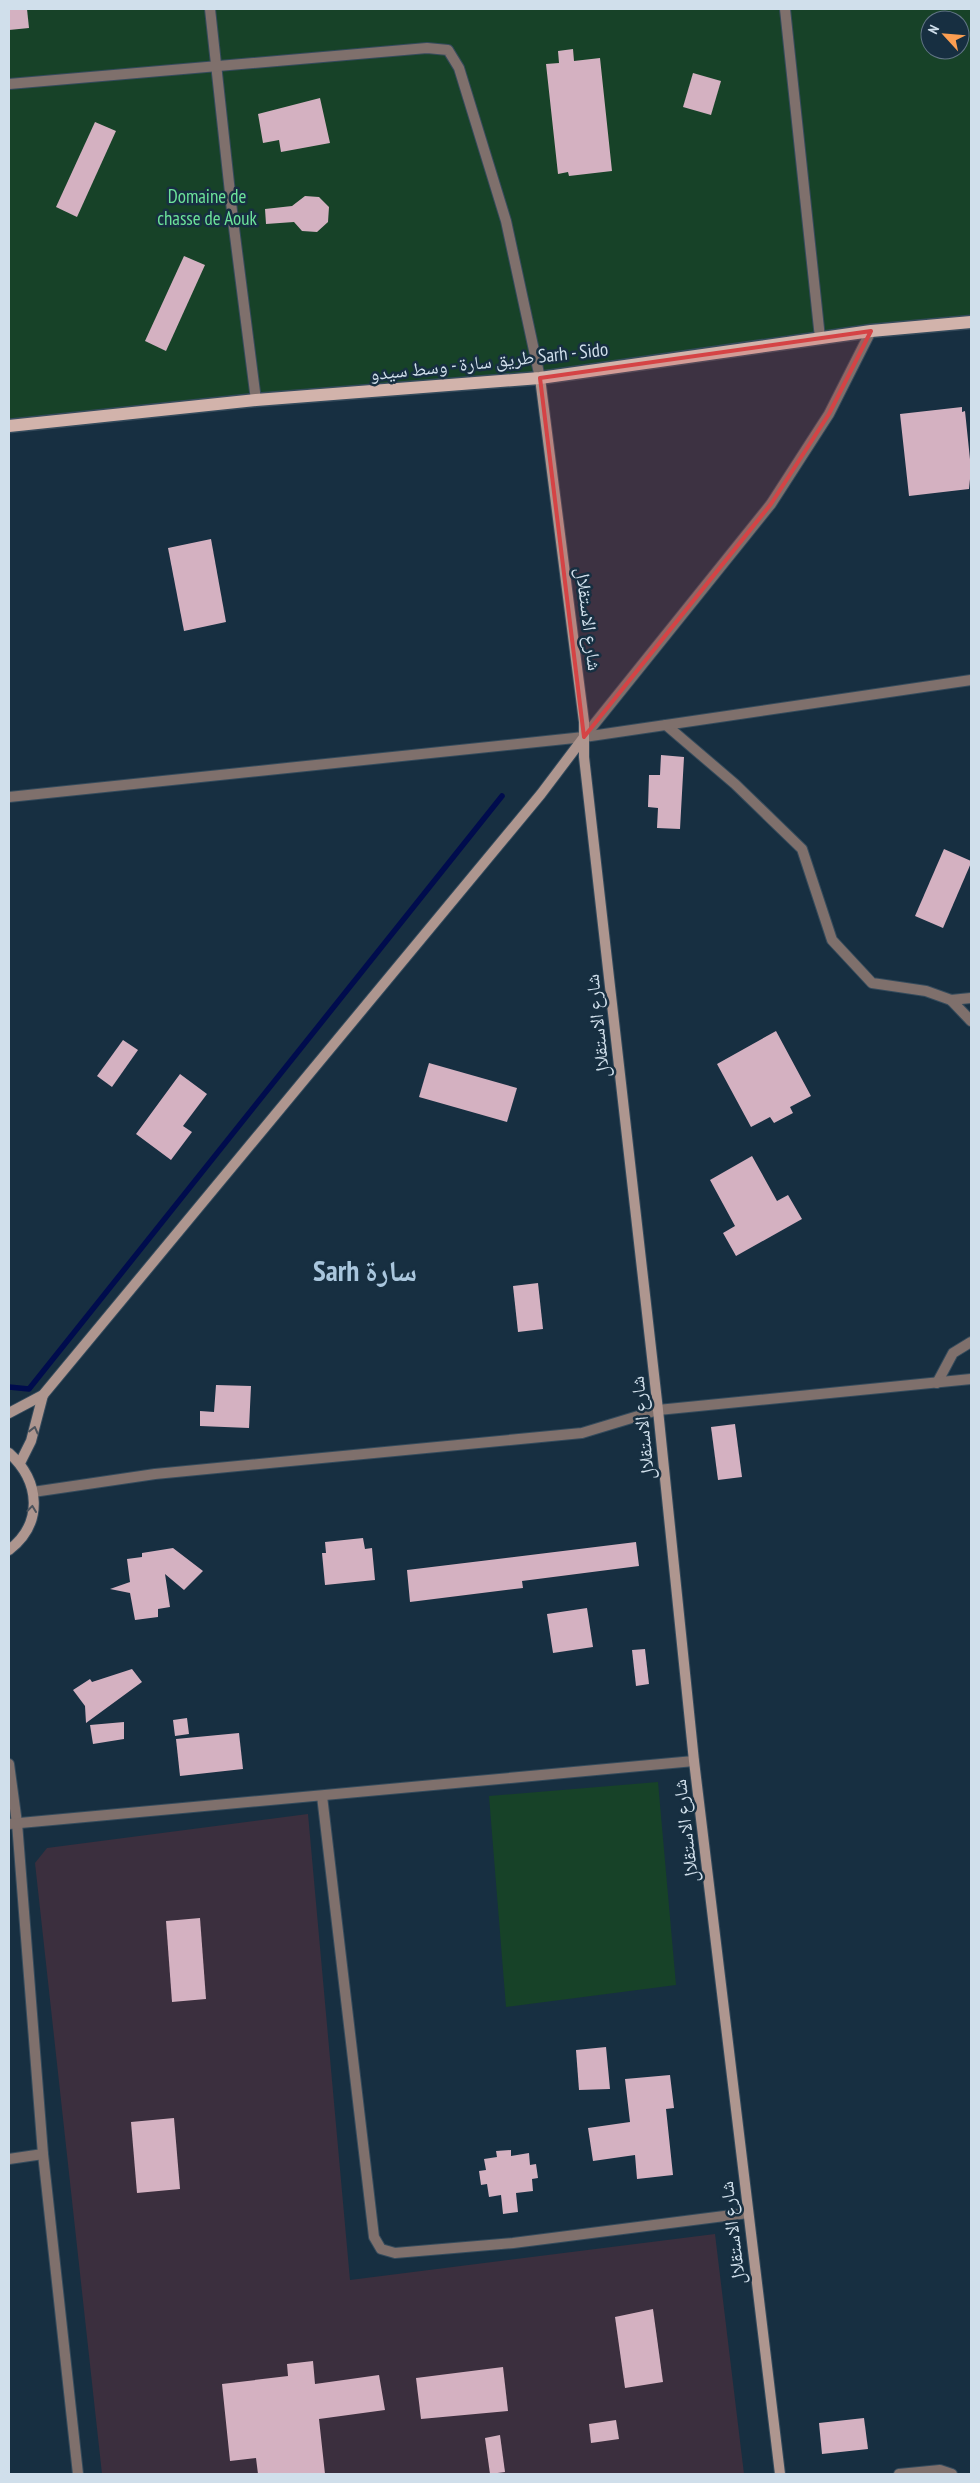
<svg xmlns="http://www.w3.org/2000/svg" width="980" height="2483" viewBox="0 0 980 2483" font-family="'PT Sans Narrow','Noto Naskh Arabic',sans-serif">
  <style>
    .medical { fill: #3b2f3e }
    .green { fill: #174228; fill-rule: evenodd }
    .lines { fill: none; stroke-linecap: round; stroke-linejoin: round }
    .stream { stroke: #000c4d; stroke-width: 5.5 }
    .building { fill: #d4b1c1 }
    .street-casing { stroke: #354b5c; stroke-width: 12 }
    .secondary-casing { stroke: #354b5c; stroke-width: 12 }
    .primary-casing { stroke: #354b5c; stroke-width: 15 }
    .street { stroke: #7f706c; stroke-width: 10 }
    .secondary { stroke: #ae968f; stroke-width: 10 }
    .primary { stroke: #d2b3ab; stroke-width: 12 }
    .oneway { stroke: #4c535c }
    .marked { fill: #d54345; fill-opacity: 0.2; stroke: #d54345; stroke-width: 4; stroke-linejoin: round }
    .labels { text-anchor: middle; stroke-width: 5; stroke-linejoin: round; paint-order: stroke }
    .park-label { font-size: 19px; fill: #6ce29a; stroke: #172f41 }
    .street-label { font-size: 19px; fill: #d0dfeb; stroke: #172f41 }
    .town-label { font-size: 29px; font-weight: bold; fill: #a9c6dd; stroke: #172f41 }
  </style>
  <rect width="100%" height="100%" fill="#172f41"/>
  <!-- medical -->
  <polygon class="medical" points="308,1814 350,2280 715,2234 744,2474 102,2474 35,1863 47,1848"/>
  <!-- green -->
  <g class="green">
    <path d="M9,9H971V322L540,378L9,426ZM930,20H960V50H930Z"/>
    <polygon points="658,1782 676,1985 506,2007 489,1796"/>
  </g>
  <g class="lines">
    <!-- stream -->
    <polyline class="stream" points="9,1387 29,1389 502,796"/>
  </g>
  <!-- building -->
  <g class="building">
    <polygon points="9,9 27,9 29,28 9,30"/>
    <polygon points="573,49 574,61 600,58 612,171 569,176 568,172 558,174 546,64 559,63 558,51"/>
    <polygon points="693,73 721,81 711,115 683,107"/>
    <polygon points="320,98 330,143 281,152 279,140 263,143 258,114"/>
    <polygon points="95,122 116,131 77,217 56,207"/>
    <polygon points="305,196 319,197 329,207 328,222 317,232 302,231 294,222 266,224 265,209 292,206"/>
    <polygon points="184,256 205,265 166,351 145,341"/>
    <polygon points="962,407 962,412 965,411 971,469 969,489 909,496 900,414"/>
    <polygon points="211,539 226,622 184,631 168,548"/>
    <polygon points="661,755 684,757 680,829 657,828 658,808 648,807 649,775 660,775"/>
    <polygon points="944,849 971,861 971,863 943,928 915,916"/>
    <polygon points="776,1031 811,1096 790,1107 793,1113 774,1123 770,1117 751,1127 717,1064"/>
    <polygon points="123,1040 138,1050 112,1087 97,1076"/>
    <polygon points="429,1063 517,1088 507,1122 419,1097"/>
    <polygon points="180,1074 207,1094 183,1126 192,1132 171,1160 136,1134"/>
    <polygon points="752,1156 777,1201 788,1195 802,1219 736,1256 723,1233 735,1226 710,1180"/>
    <polygon points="538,1283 543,1329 518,1332 513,1286"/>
    <polygon points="216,1385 251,1386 249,1428 200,1426 200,1411 214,1412"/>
    <polygon points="735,1424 742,1477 718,1480 711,1427"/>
    <polygon points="363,1538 365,1549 372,1548 375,1580 325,1585 322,1553 326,1553 325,1542"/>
    <polygon points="636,1542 639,1566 522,1581 523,1588 410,1602 407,1570"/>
    <polygon points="173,1548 203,1571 184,1590 165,1574 170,1607 158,1609 158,1617 135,1620 130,1593 110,1589 130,1582 127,1559 142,1557 142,1553"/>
    <polygon points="587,1608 593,1647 553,1653 547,1614"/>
    <polygon points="645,1649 649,1684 636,1686 632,1650"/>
    <polygon points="132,1669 142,1682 86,1723 85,1706 73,1690 90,1679 92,1682"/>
    <polygon points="187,1718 189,1734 175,1736 173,1720"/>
    <polygon points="124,1722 124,1739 93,1744 90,1725"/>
    <polygon points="239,1733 243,1769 180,1776 176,1739"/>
    <polygon points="200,1918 206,1999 172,2002 166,1921"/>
    <polygon points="606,2047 610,2089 579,2090 576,2050"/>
    <polygon points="670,2075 674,2108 666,2109 673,2175 637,2179 635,2155 593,2161 588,2128 630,2122 625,2079"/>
    <polygon points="174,2118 180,2189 137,2193 131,2122"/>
    <polygon points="511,2150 511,2156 529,2153 530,2165 536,2164 538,2178 532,2179 533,2191 516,2193 518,2212 503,2214 501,2195 489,2197 487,2184 481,2185 479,2171 486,2170 484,2159 497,2157 496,2151"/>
    <polygon points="653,2309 663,2382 625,2388 615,2317"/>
    <polygon points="313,2361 315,2384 379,2375 385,2410 319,2419 325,2474 258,2474 256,2458 230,2461 222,2384 288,2376 287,2364"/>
    <polygon points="503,2367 508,2411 421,2419 416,2378"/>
    <polygon points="864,2418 868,2449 822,2454 819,2423"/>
    <polygon points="616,2420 619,2439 591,2443 589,2424"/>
    <polygon points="500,2435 505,2472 490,2474 485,2438"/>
  </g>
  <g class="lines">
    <defs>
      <g id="street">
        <polyline points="210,9 233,220 256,400"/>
        <polyline points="785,9 820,338"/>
        <polyline points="9,84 427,48 448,50 459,68 506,221 540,378"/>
        <polyline points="666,725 735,784 802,849 832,940 872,983 926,991 951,1000 971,998"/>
        <polyline points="584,737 771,504 829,414 871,331"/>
        <polyline points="9,797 584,737 971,680"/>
        <polyline points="951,1000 971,1021"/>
        <polyline points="937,1383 953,1353 971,1342"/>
        <polyline points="33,1492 155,1474 582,1433 658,1410 971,1379"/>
        <polyline points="9,1764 17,1823 43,2154 78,2474"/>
        <polyline points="322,1796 374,2237 381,2249 395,2253 513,2243 748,2213"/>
        <polyline points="9,1824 694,1761"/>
        <polyline points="9,2159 43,2154"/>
        <polyline points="899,2474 940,2470 952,2474"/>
      </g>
      <g id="secondary">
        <polyline points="540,378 584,722 584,757 658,1410 694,1761 780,2474"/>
        <polyline points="9,1413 43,1395 541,794 584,737"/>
        <path d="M9,1453C40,1481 44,1523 9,1550"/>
        <polyline points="20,1463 31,1441 43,1395"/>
      </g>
      <polyline id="primary" points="9,426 256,400 540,378 871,331 971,322"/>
    </defs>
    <!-- street casing -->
    <use href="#street" class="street-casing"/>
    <!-- secondary casing -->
    <use href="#secondary" class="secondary-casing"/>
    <!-- primary casing -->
    <use href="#primary" class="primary-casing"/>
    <!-- street -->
    <use href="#street" class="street"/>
    <!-- secondary -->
    <use href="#secondary" class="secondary"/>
    <!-- primary -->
    <use href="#primary" class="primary"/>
  </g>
  <!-- one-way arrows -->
  <defs><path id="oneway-chevron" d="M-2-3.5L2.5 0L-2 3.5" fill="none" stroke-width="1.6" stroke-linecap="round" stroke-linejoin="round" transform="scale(1.25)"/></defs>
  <g class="oneway">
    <use href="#oneway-chevron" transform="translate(34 1430) rotate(-76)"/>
    <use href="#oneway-chevron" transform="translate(32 1509) rotate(-83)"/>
  </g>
  <!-- marked area -->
  <path class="marked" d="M871,331L829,414L771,504L584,737L540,378Z"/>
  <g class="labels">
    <!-- park labels -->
    <g class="park-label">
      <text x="207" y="203">Domaine de<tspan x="207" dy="22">chasse de Aouk</tspan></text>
    </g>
    <!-- street labels -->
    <g class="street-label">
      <text transform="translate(489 361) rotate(-6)" y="7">طريق سارة - وسط سيدو Sarh - Sido</text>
      <text transform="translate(589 619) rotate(83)" y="7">شارع الاستقلال</text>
      <text transform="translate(597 1026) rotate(-96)" y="7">شارع الاستقلال</text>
      <text transform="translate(642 1428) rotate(-96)" y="7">شارع الاستقلال</text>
      <text transform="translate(685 1831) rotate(-97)" y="7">شارع الاستقلال</text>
      <text transform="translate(732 2233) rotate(-97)" y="7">شارع الاستقلال</text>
    </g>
    <!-- town labels -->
    <g class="town-label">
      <text x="365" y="1281">Sarh سارة</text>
    </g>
  </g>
  <!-- border -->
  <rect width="980" height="2483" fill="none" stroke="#d0dfeb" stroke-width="20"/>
  <!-- north arrow -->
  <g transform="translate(945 35) rotate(296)"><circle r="24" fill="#172f41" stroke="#617585"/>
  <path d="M0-4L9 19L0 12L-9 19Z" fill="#fb9e51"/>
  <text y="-8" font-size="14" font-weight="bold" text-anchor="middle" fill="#d0dfeb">N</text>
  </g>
</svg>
